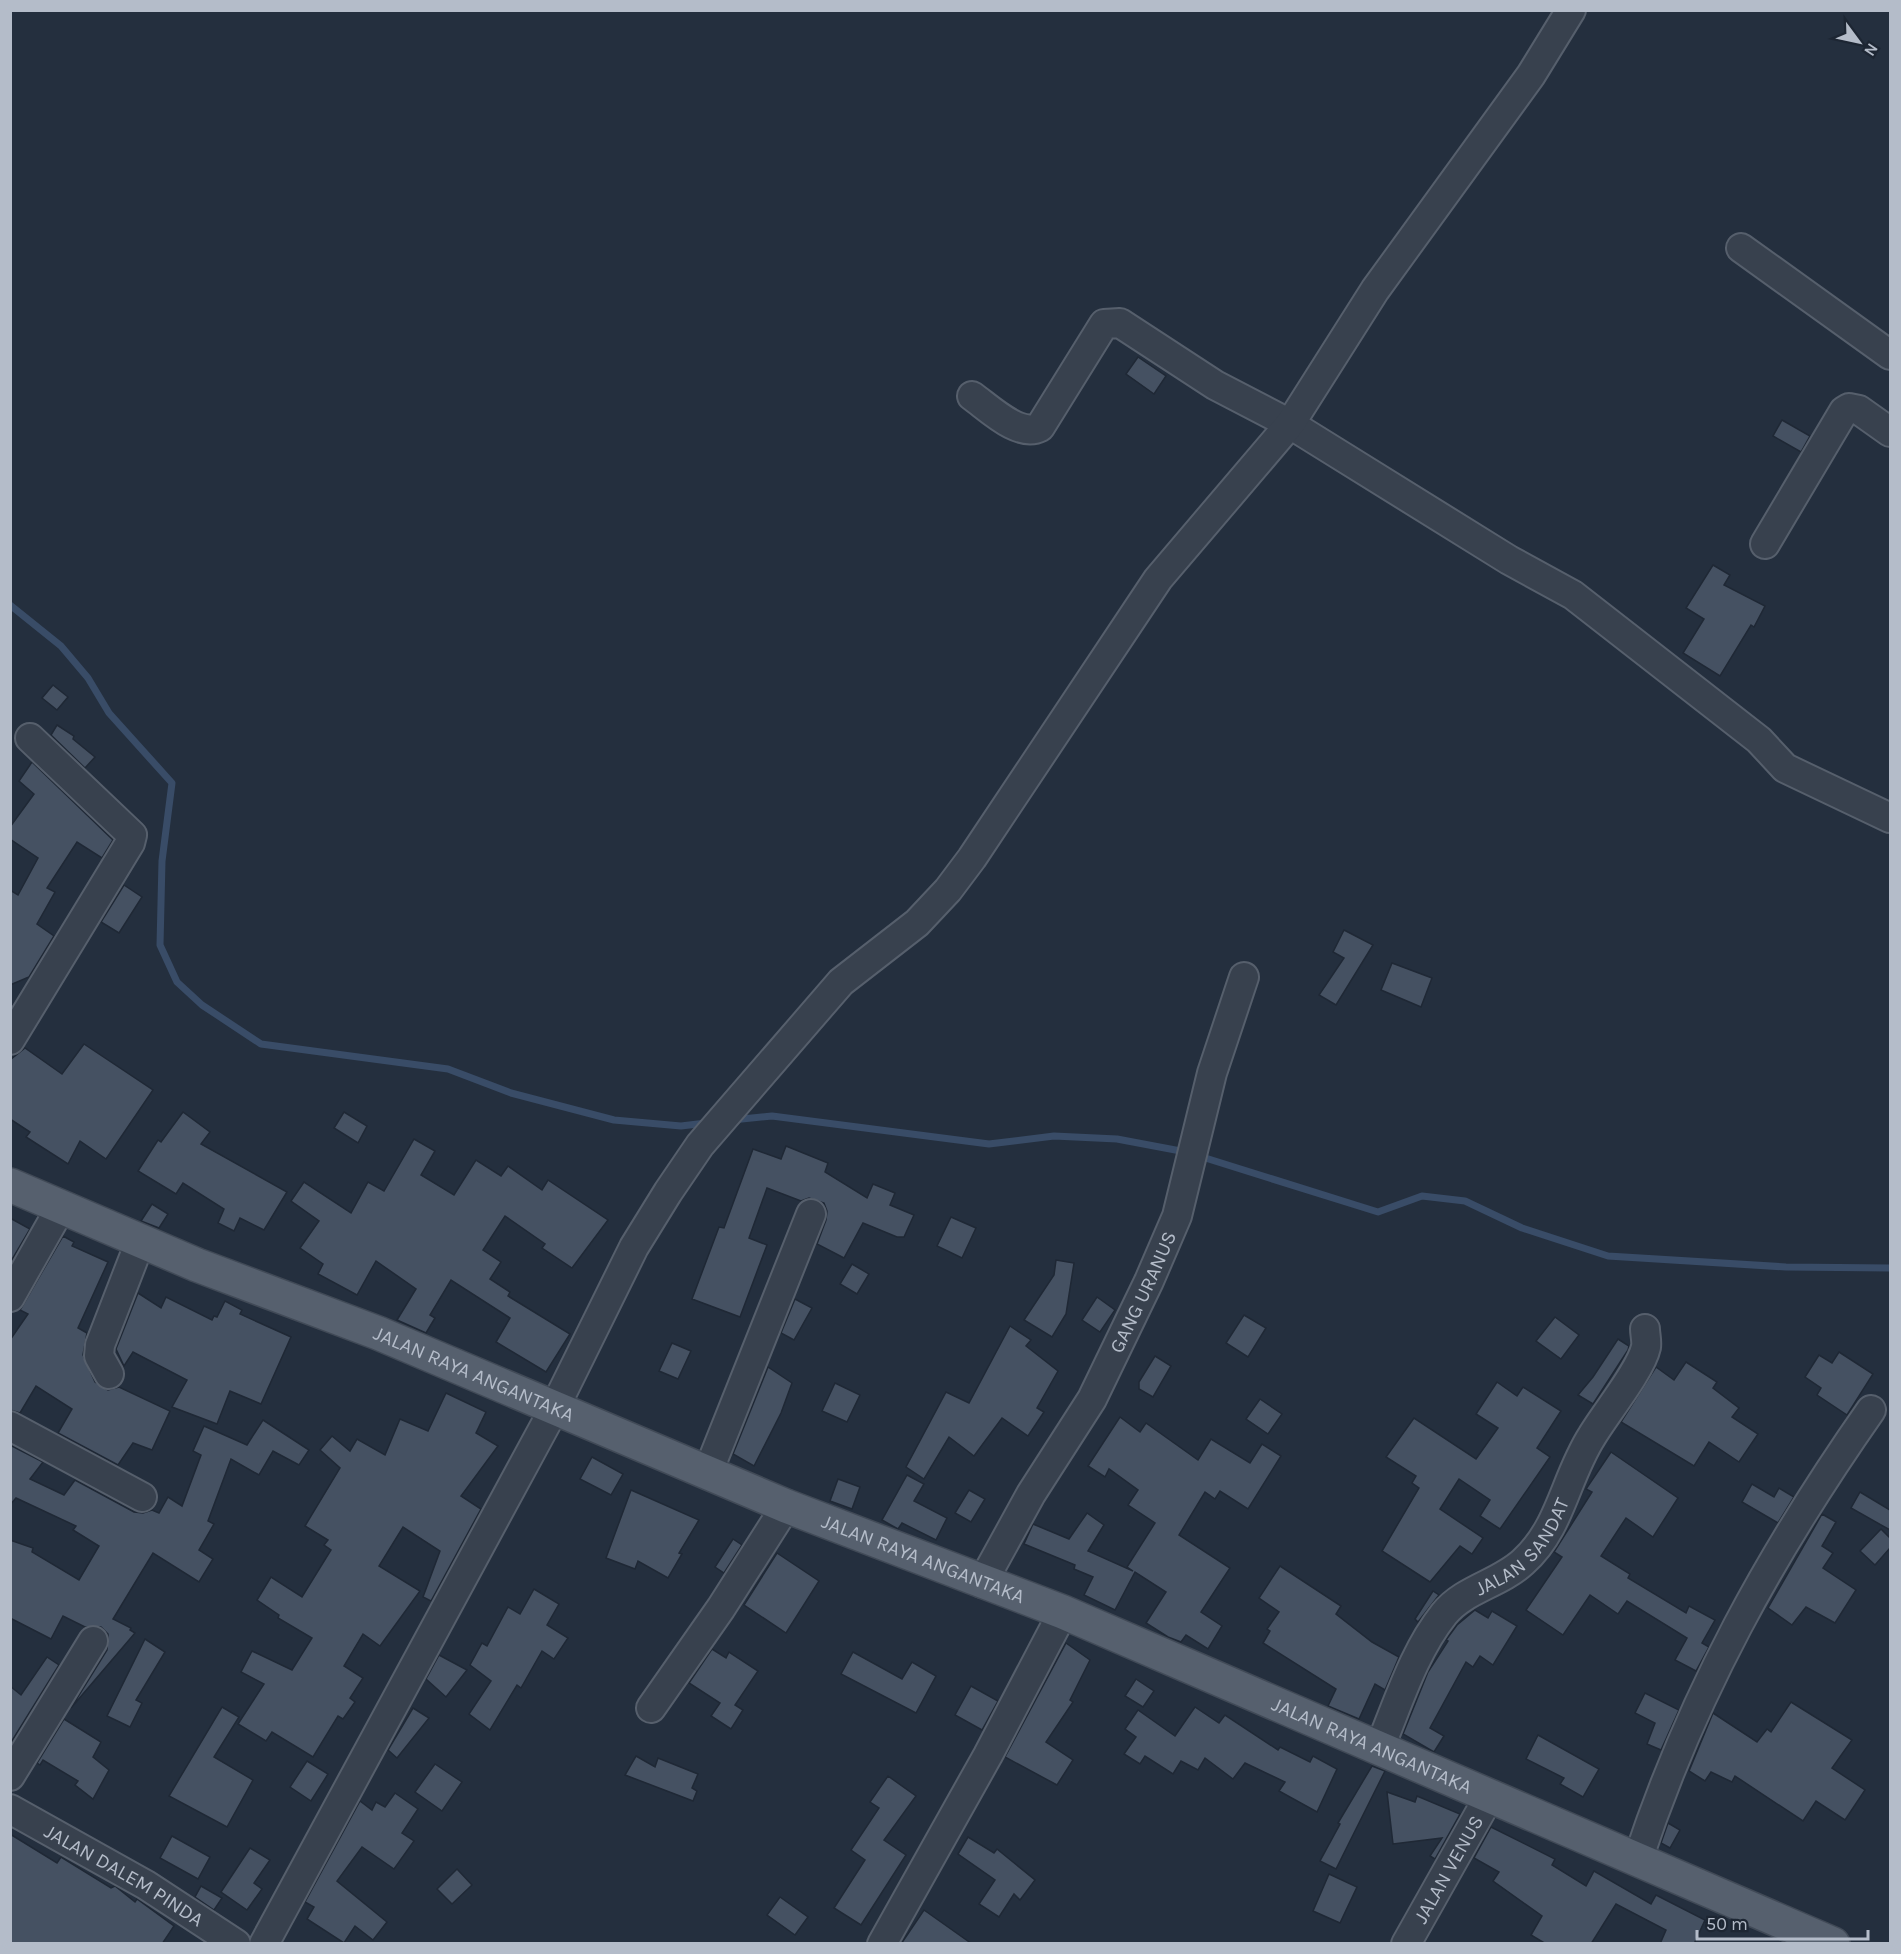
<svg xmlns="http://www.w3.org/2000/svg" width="1901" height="1954" viewBox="0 0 1901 1954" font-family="Karla,sans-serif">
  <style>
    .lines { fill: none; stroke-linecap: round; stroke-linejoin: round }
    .stream { stroke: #394c67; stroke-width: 7 }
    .building { fill: #455162; stroke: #1f2835; stroke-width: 1.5 }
    .minor-casing { stroke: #565f6c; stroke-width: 32 }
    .major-casing { stroke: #414a57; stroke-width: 36 }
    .minor { stroke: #38414e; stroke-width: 28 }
    .major { stroke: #56606e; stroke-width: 33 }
    .labels { text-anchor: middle; stroke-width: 5; stroke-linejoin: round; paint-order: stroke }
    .street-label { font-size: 20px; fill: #b4bcc9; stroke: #1d2633 }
  </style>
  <rect width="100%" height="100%" fill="#242f3e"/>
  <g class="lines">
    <!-- stream -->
    <g class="stream">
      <polyline points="10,605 61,646 88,678 109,713 172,783 162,861 160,945 177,982 202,1005 261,1044 448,1069 511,1093 614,1120 681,1126 706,1123"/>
      <polyline points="732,1120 772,1116 989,1144 1054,1136 1117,1139 1186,1152"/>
      <polyline points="1199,1156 1378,1212 1422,1196 1465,1201 1522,1228 1608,1256 1786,1267 1890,1268"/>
    </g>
  </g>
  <!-- building -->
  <g class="building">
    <polygon points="1138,357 1166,376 1154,394 1126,374"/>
    <polygon points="1782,420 1810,436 1801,452 1773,436"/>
    <polygon points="1713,565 1730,575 1724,585 1765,606 1754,627 1751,625 1720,676 1683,653 1704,619 1686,608"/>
    <polygon points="53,685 68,697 57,710 42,698"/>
    <polygon points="57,725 74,736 73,739 95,757 85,768 51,735"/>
    <polygon points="32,762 113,840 102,858 77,842 47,888 55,892 37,924 54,936 29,977 10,985 10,890 18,895 38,858 10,839 10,827 34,794 19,781"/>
    <polygon points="124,885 142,897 119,933 101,922"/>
    <polygon points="1344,930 1373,945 1336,1005 1319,995 1344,958 1333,952"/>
    <polygon points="1392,963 1432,978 1421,1007 1381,990"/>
    <polygon points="84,1044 153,1090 106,1159 80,1141 68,1164 26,1137 30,1132 10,1119 10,1060 25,1048 62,1074"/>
    <polygon points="183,1112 210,1132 201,1144 287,1192 264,1230 240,1218 234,1231 218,1223 224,1209 183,1183 176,1194 138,1171 158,1140 161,1142"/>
    <polygon points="344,1112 367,1126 358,1143 334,1128"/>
    <polygon points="414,1139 435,1151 421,1175 454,1195 476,1160 501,1176 508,1166 542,1190 548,1180 608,1220 572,1268 542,1248 545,1244 505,1216 483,1250 501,1262 490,1279 510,1292 508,1296 570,1334 546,1372 496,1342 510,1318 451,1280 430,1315 435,1318 426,1333 397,1320 416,1289 376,1261 357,1295 318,1274 323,1264 300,1248 319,1221 291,1201 304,1182 351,1213 368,1182 384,1191"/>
    <polygon points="786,1146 828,1163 825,1172 867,1198 873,1184 895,1193 890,1205 914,1215 904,1237 897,1237 863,1223 844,1258 817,1244 826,1220 827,1211 824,1203 809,1198 801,1201 767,1188 749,1238 767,1245 740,1317 692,1299 719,1227 724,1228 753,1149 781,1159"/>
    <polygon points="152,1204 168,1214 159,1228 141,1221"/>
    <polygon points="951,1217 976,1228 962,1258 937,1246"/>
    <polygon points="10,1218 30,1229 10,1263"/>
    <polygon points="63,1236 74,1242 72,1246 108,1262 78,1328 87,1333 83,1355 95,1382 108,1390 119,1387 170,1411 152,1450 133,1443 118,1465 58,1433 72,1409 36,1386 20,1413 10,1410 10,1340 28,1314 20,1310"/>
    <polygon points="1056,1260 1074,1263 1066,1314 1052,1337 1024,1320 1054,1275"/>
    <polygon points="852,1264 869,1274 857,1294 840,1284"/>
    <polygon points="138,1293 161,1308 166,1297 212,1320 214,1316 217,1317 225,1301 242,1310 240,1314 291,1337 261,1404 230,1391 217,1424 172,1407 187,1380 133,1352 124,1366 116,1349"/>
    <polygon points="1097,1297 1115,1310 1100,1332 1082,1320"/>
    <polygon points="795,1299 812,1308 794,1340 781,1333"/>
    <polygon points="1244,1315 1266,1328 1248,1357 1226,1343"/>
    <polygon points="1555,1317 1579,1335 1561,1359 1536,1341"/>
    <polygon points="1010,1326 1031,1340 1026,1346 1058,1371 1037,1408 1044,1412 1028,1436 1002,1418 974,1456 949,1437 924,1479 906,1467 946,1392 969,1403"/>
    <polygon points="1618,1339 1629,1346 1628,1350 1593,1404 1578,1395 1593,1377"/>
    <polygon points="672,1343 691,1351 678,1379 659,1371"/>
    <polygon points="1839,1352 1873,1374 1847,1415 1817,1395 1821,1388 1805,1377 1819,1355 1832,1363"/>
    <polygon points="1155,1356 1171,1366 1153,1397 1139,1389 1139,1382"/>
    <polygon points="1686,1362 1717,1382 1713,1388 1739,1408 1732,1417 1758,1434 1739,1462 1709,1442 1694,1466 1621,1422 1656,1367 1674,1380"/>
    <polygon points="768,1367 792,1383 781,1413 754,1466 733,1454"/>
    <polygon points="1497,1382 1517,1396 1523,1387 1561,1411 1537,1448 1550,1457 1500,1529 1480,1516 1490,1500 1459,1479 1440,1509 1483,1538 1472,1554 1460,1546 1430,1582 1382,1551 1419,1488 1412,1483 1416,1476 1386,1457 1414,1418 1476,1459 1498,1428 1476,1414"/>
    <polygon points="835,1383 860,1395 847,1422 822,1411"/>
    <polygon points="446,1393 486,1412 476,1433 498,1446 461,1496 481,1509 431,1601 423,1597 440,1551 403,1527 379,1566 420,1591 380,1646 363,1634 344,1666 363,1678 350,1698 355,1702 343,1719 338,1716 313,1757 272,1732 266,1741 238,1724 264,1684 241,1672 252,1651 292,1670 312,1638 278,1618 279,1615 257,1600 271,1577 302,1597 331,1550 324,1545 328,1540 305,1526 340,1468 320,1450 332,1436 350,1451 357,1439 385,1455 400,1419 428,1431"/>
    <polygon points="1260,1399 1282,1414 1268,1434 1246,1419"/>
    <polygon points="1120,1417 1140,1432 1146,1423 1198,1460 1211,1439 1250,1463 1262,1444 1281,1456 1248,1509 1220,1491 1215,1499 1205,1492 1179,1535 1230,1568 1201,1612 1222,1626 1208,1649 1186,1635 1181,1642 1168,1637 1146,1623 1166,1592 1135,1572 1115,1610 1084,1595 1093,1577 1074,1569 1075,1565 1024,1544 1033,1524 1069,1539 1087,1513 1104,1525 1088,1551 1133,1571 1127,1567 1155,1523 1128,1505 1138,1490 1109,1469 1105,1477 1088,1466"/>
    <polygon points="263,1420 309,1450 299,1465 273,1451 259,1475 231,1459 208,1521 214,1524 199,1550 213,1559 199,1582 153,1553 113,1619 131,1628 130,1630 135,1633 71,1708 107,1650 108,1634 101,1627 85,1627 63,1616 51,1639 10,1618 10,1540 33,1548 32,1552 79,1580 99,1546 73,1530 76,1526 16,1498 10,1505 10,1445 43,1462 30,1479 64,1495 75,1480 134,1512 143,1513 152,1510 159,1513 168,1497 182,1506 201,1455 193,1451 204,1426 247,1445"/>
    <polygon points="1611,1452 1678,1498 1653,1537 1626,1518 1601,1556 1630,1574 1628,1578 1686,1613 1689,1606 1715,1620 1702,1643 1709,1647 1696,1671 1675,1660 1687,1638 1627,1601 1618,1614 1590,1595 1563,1635 1526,1610 1562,1557 1554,1552 1592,1492 1586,1489"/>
    <polygon points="592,1457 623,1474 611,1495 580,1479"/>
    <polygon points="907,1475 924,1484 914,1501 947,1518 936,1540 902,1523 898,1529 882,1520"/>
    <polygon points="838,1479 860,1487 852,1509 830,1501"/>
    <polygon points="1752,1484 1774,1497 1779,1488 1794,1497 1778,1523 1742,1502"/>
    <polygon points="631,1490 699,1520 679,1553 682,1554 668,1578 638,1561 635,1569 606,1558"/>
    <polygon points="969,1490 985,1499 971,1522 955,1513"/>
    <polygon points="1860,1492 1890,1510 1890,1530 1851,1508"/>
    <polygon points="1822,1514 1836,1522 1822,1546 1833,1553 1823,1568 1856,1590 1835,1623 1806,1607 1792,1625 1768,1608"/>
    <polygon points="1881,1529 1890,1538 1890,1548 1875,1565 1860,1551"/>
    <polygon points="733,1539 742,1545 724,1573 715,1567"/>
    <polygon points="777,1553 819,1581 786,1633 744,1605"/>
    <polygon points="1280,1566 1341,1606 1336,1614 1372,1642 1399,1657 1385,1690 1375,1684 1359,1719 1328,1706 1336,1689 1263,1643 1270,1631 1267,1629 1279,1612 1259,1598"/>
    <polygon points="534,1589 559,1604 547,1625 568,1638 554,1659 542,1651 521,1688 517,1685 490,1730 469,1714 491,1681 470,1665 482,1643 487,1646 508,1607 520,1614"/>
    <polygon points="1433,1591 1439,1595 1418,1622 1415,1619"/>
    <polygon points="1475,1610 1488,1618 1492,1611 1517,1626 1493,1665 1480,1656 1473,1667 1466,1662 1430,1728 1444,1736 1434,1752 1403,1734 1428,1672 1448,1641 1446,1640 1457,1625"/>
    <polygon points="145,1639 165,1652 136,1700 142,1703 130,1727 107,1716"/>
    <polygon points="1066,1643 1090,1660 1070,1700 1073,1702 1046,1742 1073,1760 1057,1785 1005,1757"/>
    <polygon points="712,1649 726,1658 729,1652 758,1671 735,1705 743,1710 731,1729 711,1716 720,1703 689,1683"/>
    <polygon points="853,1652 902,1679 912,1662 936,1676 916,1713 841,1674"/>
    <polygon points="439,1655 467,1670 446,1697 426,1679"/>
    <polygon points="47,1657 59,1665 10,1744 10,1686 21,1695"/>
    <polygon points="1136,1679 1154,1691 1143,1707 1125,1696"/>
    <polygon points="971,1686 998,1701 982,1730 955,1715"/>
    <polygon points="1645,1693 1679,1710 1661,1750 1647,1744 1655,1723 1635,1713"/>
    <polygon points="1791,1702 1852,1740 1832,1768 1865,1790 1845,1820 1816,1801 1803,1821 1735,1776 1732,1782 1711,1772 1705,1781 1689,1771 1713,1713 1757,1742 1767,1729 1771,1732"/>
    <polygon points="222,1707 239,1717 214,1757 253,1780 227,1827 169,1796"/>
    <polygon points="1195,1707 1219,1723 1225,1715 1278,1750 1280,1747 1310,1762 1313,1756 1337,1769 1317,1812 1279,1791 1285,1782 1245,1763 1233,1779 1205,1758 1198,1770 1181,1761 1173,1774 1145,1756 1140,1764 1124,1754 1136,1737 1125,1729 1138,1710 1175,1736"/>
    <polygon points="413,1708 429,1718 397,1758 388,1750"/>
    <polygon points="64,1719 101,1742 93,1757 109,1770 93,1799 75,1785 78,1781 43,1760 40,1765 37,1763"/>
    <polygon points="1538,1735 1599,1769 1583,1797 1560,1784 1564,1778 1526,1759"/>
    <polygon points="636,1756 655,1767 658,1758 698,1774 692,1788 697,1791 693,1801 625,1775"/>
    <polygon points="307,1761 328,1774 311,1801 290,1787"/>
    <polygon points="435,1764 462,1782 442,1811 415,1792"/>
    <polygon points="1372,1766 1385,1771 1336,1869 1320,1861 1340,1824 1338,1823"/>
    <polygon points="888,1776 916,1796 884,1840 906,1855 861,1925 834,1908 865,1860 851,1850 879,1808 870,1802"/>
    <polygon points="1387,1792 1415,1802 1417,1796 1460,1814 1435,1859 1430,1856 1442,1838 1393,1844"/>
    <polygon points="395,1793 418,1809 402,1833 414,1841 394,1869 362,1847 337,1881 387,1922 373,1940 355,1926 344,1943 307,1919 314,1907 305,1902 360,1801 372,1810 376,1802 385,1807"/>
    <polygon points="1668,1823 1680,1830 1670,1848 1661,1843"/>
    <polygon points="1491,1827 1555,1859 1552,1865 1586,1886 1594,1871 1651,1904 1656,1895 1705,1920 1694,1944 1660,1944 1666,1930 1616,1904 1591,1944 1546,1944 1531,1935 1542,1916 1493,1881 1499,1872 1474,1858"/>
    <polygon points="10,1834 57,1863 61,1857 111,1888 115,1886 135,1902 137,1899 174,1926 162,1944 10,1944"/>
    <polygon points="172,1836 210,1857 198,1879 160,1858"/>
    <polygon points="968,1837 994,1853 997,1849 1035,1880 1020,1900 1014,1894 999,1917 979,1904 995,1880 958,1854"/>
    <polygon points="250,1848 270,1860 254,1883 262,1889 247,1910 221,1892"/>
    <polygon points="457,1869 472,1885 452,1904 437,1889"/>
    <polygon points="1329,1874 1357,1887 1340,1923 1313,1911"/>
    <polygon points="201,1886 222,1898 214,1910 195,1897"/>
    <polygon points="780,1897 808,1917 795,1935 767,1915"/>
    <polygon points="924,1910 972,1944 901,1944"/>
  </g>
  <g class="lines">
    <defs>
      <g id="minor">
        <polyline points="1741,248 1890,355"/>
        <path d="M972,396C989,408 1019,438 1040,427L1104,324L1120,323L1215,385L1290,424L1509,560L1573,595L1759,740L1785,768L1890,818"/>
        <polyline points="1765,544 1844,411 1849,408 1859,410 1890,432"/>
        <polyline points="10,1040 130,843 132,835 30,738"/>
        <polyline points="10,1297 61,1207"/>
        <polyline points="109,1374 99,1356 100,1345 140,1242"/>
        <polyline points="10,1426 142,1497"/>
        <polyline points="708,1472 811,1214"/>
        <path id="s1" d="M982,1583L1031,1494L1092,1399L1149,1281L1177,1216L1212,1073L1244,977"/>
        <polyline points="651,1708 721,1608 786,1506"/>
        <path id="s2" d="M1379,1749C1398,1704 1413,1653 1444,1614C1464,1589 1499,1584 1523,1562C1561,1528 1565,1478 1592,1436C1605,1414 1641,1370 1646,1347C1647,1341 1645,1334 1645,1329"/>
        <polyline points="10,1776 93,1641"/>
        <path id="s3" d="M10,1809L146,1885L236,1944"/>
        <path d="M1638,1859C1693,1693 1771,1553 1871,1410"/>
        <polyline points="264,1944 554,1409 634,1247 668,1192 700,1145 841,982 917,923 948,890 972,858 1158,579 1290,424 1375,290 1531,75 1571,10"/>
        <polyline points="882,1944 988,1755 1063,1612"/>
        <path id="s4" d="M1406,1944L1490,1795"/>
      </g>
      <g id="major">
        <path id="s5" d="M10,1185L197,1265L378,1333L786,1506L1063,1612L1833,1944"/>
      </g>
    </defs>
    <!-- minor casing -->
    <use href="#minor" class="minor-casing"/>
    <!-- major casing -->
    <use href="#major" class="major-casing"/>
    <!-- minor -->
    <use href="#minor" class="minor"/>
    <!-- major -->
    <use href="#major" class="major"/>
  </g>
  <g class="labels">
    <!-- street labels -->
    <g class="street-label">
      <text dy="7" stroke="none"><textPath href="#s1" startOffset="333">GANG URANUS</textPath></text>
      <text dy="7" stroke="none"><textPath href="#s5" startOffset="501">JALAN RAYA ANGANTAKA</textPath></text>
      <text dy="7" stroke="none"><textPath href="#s2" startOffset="256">JALAN SANDAT</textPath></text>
      <text dy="7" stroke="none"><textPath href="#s5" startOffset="987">JALAN RAYA ANGANTAKA</textPath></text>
      <text dy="7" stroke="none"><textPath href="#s5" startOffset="1473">JALAN RAYA ANGANTAKA</textPath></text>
      <text dy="7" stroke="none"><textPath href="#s4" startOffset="86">JALAN VENUS</textPath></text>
      <text dy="7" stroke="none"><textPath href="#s3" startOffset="132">JALAN DALEM PINDA</textPath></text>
    </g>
  </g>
  <!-- border -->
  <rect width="1901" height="1954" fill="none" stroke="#b4bcc9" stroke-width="24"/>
  <!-- north arrow -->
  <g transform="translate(1859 42) rotate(123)" stroke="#1d2633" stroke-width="4.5" paint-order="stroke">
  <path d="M0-4.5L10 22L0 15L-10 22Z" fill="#b4bcc9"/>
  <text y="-9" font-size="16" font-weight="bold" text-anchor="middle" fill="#b4bcc9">N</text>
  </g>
  <!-- scale -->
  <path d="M1697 1930v9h171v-9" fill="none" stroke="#b4bcc9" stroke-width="3"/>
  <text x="1706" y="1930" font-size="18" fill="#b4bcc9" stroke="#1d2633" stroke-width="4.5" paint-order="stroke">50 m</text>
</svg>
